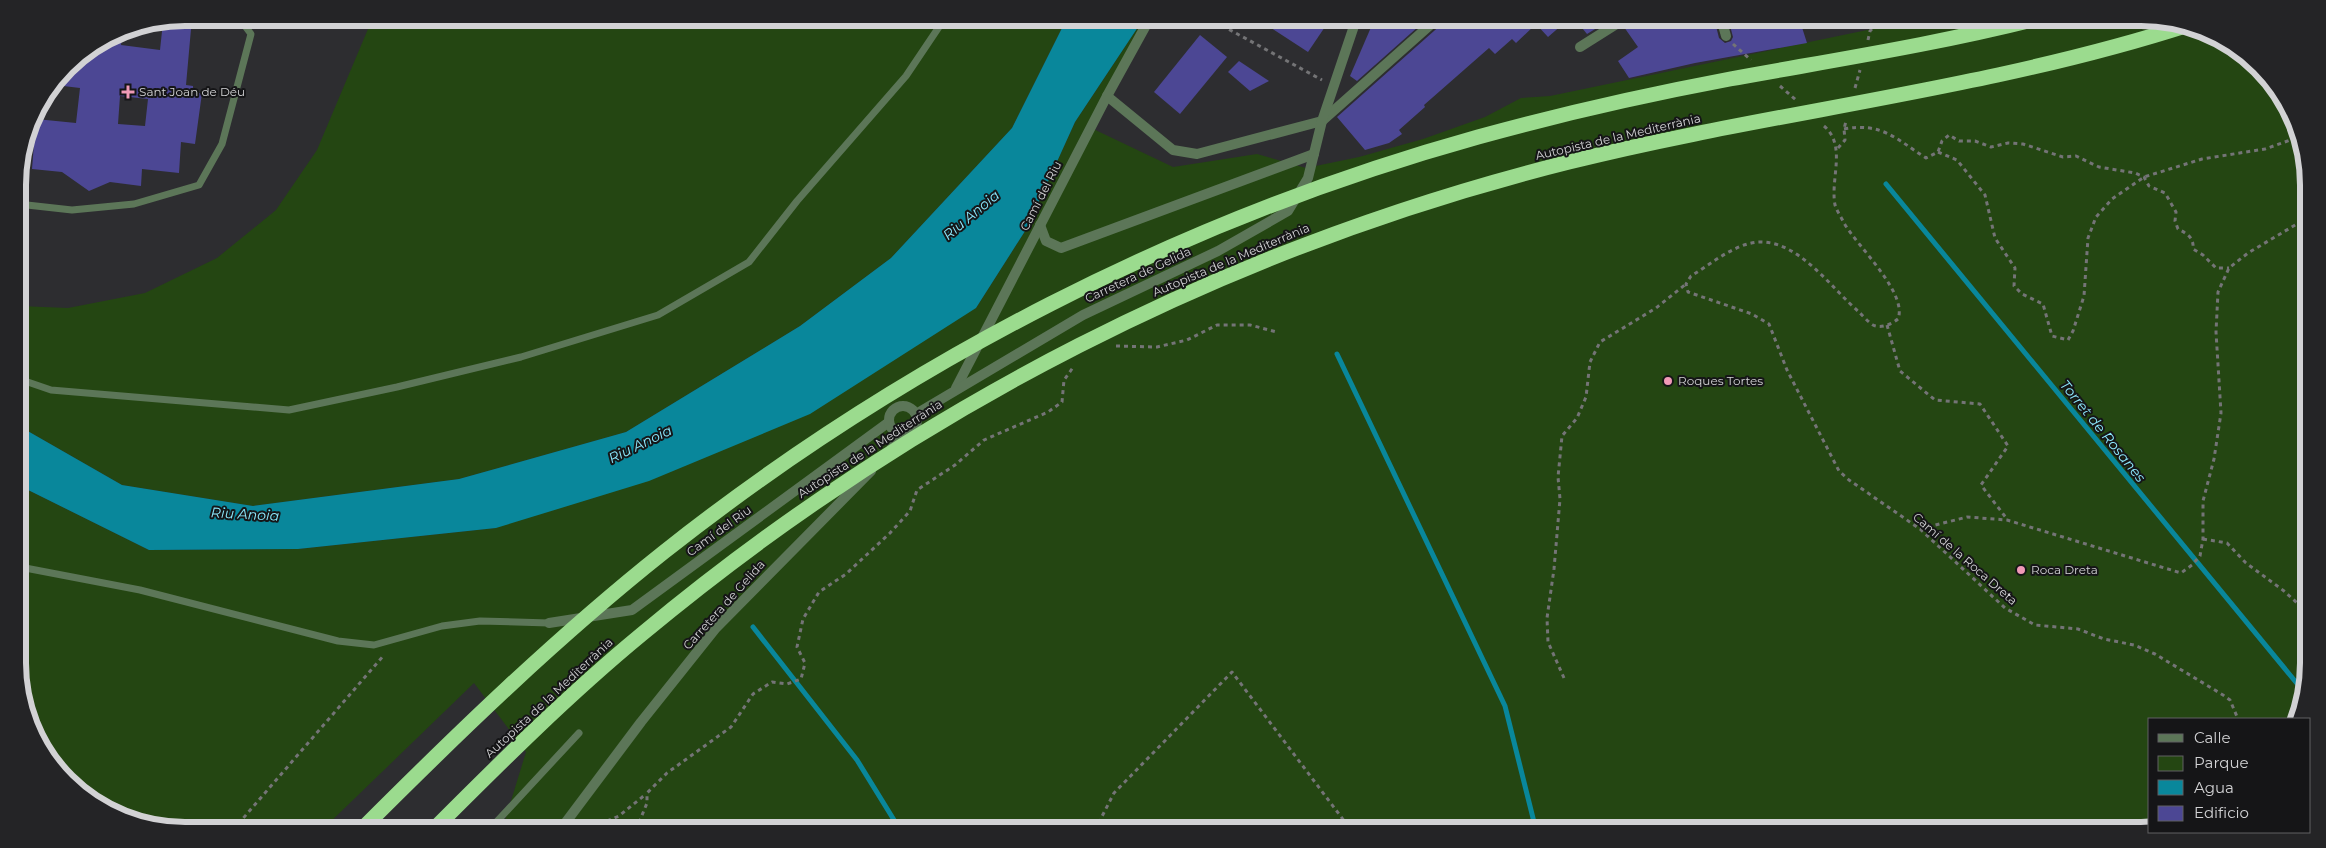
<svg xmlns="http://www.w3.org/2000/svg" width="2326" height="848" viewBox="0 0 2326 848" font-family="Montserrat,sans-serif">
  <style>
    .green { fill: #244612 }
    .water { fill: #09879b }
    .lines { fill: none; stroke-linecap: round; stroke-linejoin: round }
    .stream { stroke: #09879b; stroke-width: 5 }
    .building { fill: #4c4794; fill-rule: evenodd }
    .path { stroke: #747476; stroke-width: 3; stroke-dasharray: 4 4; stroke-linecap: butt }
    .service { stroke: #5c7658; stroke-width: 7 }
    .minor { stroke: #5c7658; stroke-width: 10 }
    .tertiary { stroke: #5c7658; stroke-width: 10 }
    .motorway { stroke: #9bdb8e; stroke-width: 15 }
    .poi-dot { fill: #f09ab7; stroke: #151517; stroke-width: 2 }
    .labels { text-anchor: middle; stroke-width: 4; stroke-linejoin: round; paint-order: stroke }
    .poi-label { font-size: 12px; fill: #d2d2d4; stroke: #151517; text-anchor: start }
    .street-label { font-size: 12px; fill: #d2d2d4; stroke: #151517 }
    .water-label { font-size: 14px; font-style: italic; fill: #8ce8fc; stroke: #151517 }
    .rim { fill: none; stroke: #d2d2d4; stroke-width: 6 }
  </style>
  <rect width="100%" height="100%" fill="#2d2d30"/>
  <!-- green -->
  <g class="green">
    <polygon points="381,18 1067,18 1012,128 891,258 800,326 626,432 459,479 253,506 122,485 19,426 19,306 68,308 145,293 217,258 276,210 317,150 368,29"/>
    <polygon points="1144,18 1154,18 1087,126 1173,167 1257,154 1306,168 1359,157 1423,139 1485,117 1521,98 1550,96 1872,29 1896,24 1901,18 2141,18 2194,26 2267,75 2291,111 2307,163 2308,663 2298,719 2150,719 2150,830 502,830 526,752 474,683 322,830 185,830 132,822 59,774 21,695 20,486 149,550 298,549 496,528 976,308 1027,228 1075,122"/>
  </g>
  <!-- water -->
  <polygon class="water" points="1067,18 1144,18 1075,122 1027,228 976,308 810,414 649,481 496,528 298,549 149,550 20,486 19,426 122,485 253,506 459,479 626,432 800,326 891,258 1012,128"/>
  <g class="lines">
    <!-- stream -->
    <g class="stream">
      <polyline points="1886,184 2304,692"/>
      <polyline points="1337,354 1505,706 1536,830"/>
      <polyline points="753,627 857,760 894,820 902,830"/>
    </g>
  </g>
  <!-- building -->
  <g class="building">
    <path d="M185,18H192L186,85L193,86V93H202L195,144L181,142L179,173L142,169L141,186L110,182L89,191L62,172L32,169L36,119L76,123L80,88L55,85L74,59L123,30L121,45L160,50L163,22ZM120,96L148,99L145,126L118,124Z"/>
    <polygon points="1256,18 1331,18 1308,52"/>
    <polygon points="1375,18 1428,18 1357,81 1350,76"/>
    <polygon points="1445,18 1570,18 1548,37 1536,24 1516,43 1512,39 1495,54 1489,48 1424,105 1425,107 1399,130 1402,134 1389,143 1365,150 1337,117 1443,23"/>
    <polygon points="1574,18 1613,18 1587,34"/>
    <polygon points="1633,18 1655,18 1658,23 1666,18 1714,18 1719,38 1725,43 1731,41 1733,37 1728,18 1799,18 1807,43 1695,63 1629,78 1618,61 1638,47 1624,27"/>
    <polygon points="1200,35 1227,57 1180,114 1154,92"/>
    <polygon points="1239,61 1269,81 1250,91 1228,72"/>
  </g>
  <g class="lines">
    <!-- path -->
    <g class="path">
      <polyline points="1208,18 1322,80"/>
      <polyline points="1868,40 1870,31 1882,18"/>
      <polyline points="1733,44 1751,60"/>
      <polyline points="1780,86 1796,100"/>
      <polyline points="1855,88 1860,70"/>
      <path d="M1824,126C1847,146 1830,178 1835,205C1837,211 1841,217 1844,223C1857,246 1908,293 1898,319C1892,324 1881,329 1873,325C1868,322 1863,316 1859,312C1831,288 1799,240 1758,242C1734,244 1711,264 1691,276L1686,284L1688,292L1752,314L1769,324L1787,370L1839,471L1849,480L1920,529L2005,608L2035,625L2078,629L2104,639L2134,645L2155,654L2223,695L2230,700L2238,719"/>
      <path d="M1844,129C1882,122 1896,139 1926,158L1938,152L1942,141L1949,135L1959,141H1975L1991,147L2008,143L2023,144L2063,157L2076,156L2099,167L2135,173L2144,177L2149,186L2165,193L2176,212L2175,221L2178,229C2188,234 2194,238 2193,249L2203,255L2216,268H2229"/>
      <polyline points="1838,148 1845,140 1844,129 1846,121"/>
      <polyline points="1938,152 1957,160 1985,195 1995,238 2015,268 2014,286 2022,294 2043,304 2052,336 2068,340 2073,331 2084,296 2088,238 2096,217 2112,199 2144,177 2202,159 2265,149 2299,137"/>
      <polyline points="18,230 18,233"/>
      <polyline points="1887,325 1900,371 1935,400 1980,404 2008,446 1981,485 2007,519"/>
      <polyline points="1116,346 1157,347 1187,340 1217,325 1250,325 1277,332"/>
      <polyline points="1920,529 1967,517 2007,520 2181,573 2192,565 2200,556 2203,539 2203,501 2214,459 2221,413 2216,332 2218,292 2229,268 2248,253 2307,218"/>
      <polyline points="2203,539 2227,543 2246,563 2284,591 2308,613"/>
      <polyline points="1564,678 1548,642 1547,618 1554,569 1560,499 1558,477 1562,436 1577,418 1586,397 1590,362 1600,342 1656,308 1686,284"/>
      <polyline points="233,830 384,655"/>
      <polyline points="585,830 619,816 646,794"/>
      <polyline points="636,830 647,803 647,793 667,773 731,727 753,694 772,682 787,684 801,679 805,663 797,647 803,619 819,592 846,574 890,533 910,511 917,490 955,465 984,440 1048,412 1062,402 1064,380 1074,366"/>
      <polyline points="1095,830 1114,793 1232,672 1351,830"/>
    </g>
    <!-- service -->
    <g class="service">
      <polyline points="18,204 72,210 134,204 199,185 222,144 251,34 239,18"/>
      <polyline points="19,379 51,390 289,410 397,387 521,357 658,315 749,262 797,201 906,76 945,18"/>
      <polyline points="20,567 140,590 338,641 374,645 442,626 480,621 549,623"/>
      <polyline points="489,830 579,733"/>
    </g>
    <!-- minor -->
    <g class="minor">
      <polyline points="1721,18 1726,36"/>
      <polyline points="1580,47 1626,18"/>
      <polyline points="1107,96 1173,150 1197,154 1322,121 1438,18"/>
      <polyline points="1040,225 1046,241 1061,248 1314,154"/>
      <polyline points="956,388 1107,96 1150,18"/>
      <polyline points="549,623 632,610 889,422"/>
    </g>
    <!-- tertiary -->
    <g class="tertiary">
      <circle cx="903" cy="420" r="14"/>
      <polyline points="916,414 1083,315 1218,251 1288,211 1308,178 1322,121 1354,26 1359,18"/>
      <polyline points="891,449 904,434"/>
      <polyline points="560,830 641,722 716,628 871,471"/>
    </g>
    <!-- motorway -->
    <g class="motorway">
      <path d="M361,830C458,733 557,637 664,552C904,362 1183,219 1478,137C1561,114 1645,95 1730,79C1834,60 1938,44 2040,18"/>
      <path d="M433,830C500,763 568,695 642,634C912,409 1228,247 1569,162C1774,111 1986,90 2188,25"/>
    </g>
  </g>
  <!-- markers -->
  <g class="poi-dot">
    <path d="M125.5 84.5h5v5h5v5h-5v5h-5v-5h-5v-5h5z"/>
    <circle cx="1668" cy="381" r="5"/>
    <circle cx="2021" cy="570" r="5"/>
  </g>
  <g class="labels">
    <!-- poi labels -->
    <g class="poi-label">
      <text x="139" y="96">Sant Joan de Déu</text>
      <text x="1678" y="385">Roques Tortes</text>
      <text x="2031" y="574">Roca Dreta</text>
    </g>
    <!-- street labels -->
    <g class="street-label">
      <text transform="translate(1618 137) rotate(-13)" y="4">Autopista de la Mediterrània</text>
      <text transform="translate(1041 196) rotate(-63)" y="4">Camí del Riu</text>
      <text transform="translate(1231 260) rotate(-23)" y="4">Autopista de la Mediterrània</text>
      <text transform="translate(1138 275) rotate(-25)" y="4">Carretera de Gelida</text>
      <text transform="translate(870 449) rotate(-33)" y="4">Autopista de la Mediterrània</text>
      <text transform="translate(719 531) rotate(-36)" y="4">Camí del Riu</text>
      <text transform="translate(1965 559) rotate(41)" y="4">Camí de la Roca Dreta</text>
      <text transform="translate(724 605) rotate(-48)" y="4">Carretera de Gelida</text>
      <text transform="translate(549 698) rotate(-43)" y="4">Autopista de la Mediterrània</text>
    </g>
    <!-- water labels -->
    <g class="water-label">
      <text transform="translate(971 215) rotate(-40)" y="5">Riu Anoia</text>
      <text transform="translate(2103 431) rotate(51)" y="5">Torret de Rosanes</text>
      <text transform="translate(640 444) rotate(-26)" y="5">Riu Anoia</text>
      <text transform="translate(245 514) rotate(3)" y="5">Riu Anoia</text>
    </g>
  </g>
  <!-- crop -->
  <path d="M0 0H2326V848H0ZM185 26H2141A159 159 0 0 1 2300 185V663A159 159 0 0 1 2141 822H185A159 159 0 0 1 26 663V185A159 159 0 0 1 185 26Z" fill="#242426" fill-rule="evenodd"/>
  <path class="rim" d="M185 26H2141A159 159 0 0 1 2300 185V663A159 159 0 0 1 2141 822H185A159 159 0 0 1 26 663V185A159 159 0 0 1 185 26Z"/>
  <!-- legend -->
  <rect x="2148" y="718" width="162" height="115" fill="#151517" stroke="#616163"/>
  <rect x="2158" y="734" width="25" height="8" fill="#5c7658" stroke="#616163"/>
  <text x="2194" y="743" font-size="15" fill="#d2d2d4">Calle</text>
  <rect x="2158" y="756" width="25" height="15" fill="#244612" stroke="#616163"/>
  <text x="2194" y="768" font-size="15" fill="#d2d2d4">Parque</text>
  <rect x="2158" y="780" width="25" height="15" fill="#09879b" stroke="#616163"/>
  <text x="2194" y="793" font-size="15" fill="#d2d2d4">Agua</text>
  <rect x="2158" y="806" width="25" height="15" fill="#4c4794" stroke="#616163"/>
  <text x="2194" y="818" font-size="15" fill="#d2d2d4">Edificio</text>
</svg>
